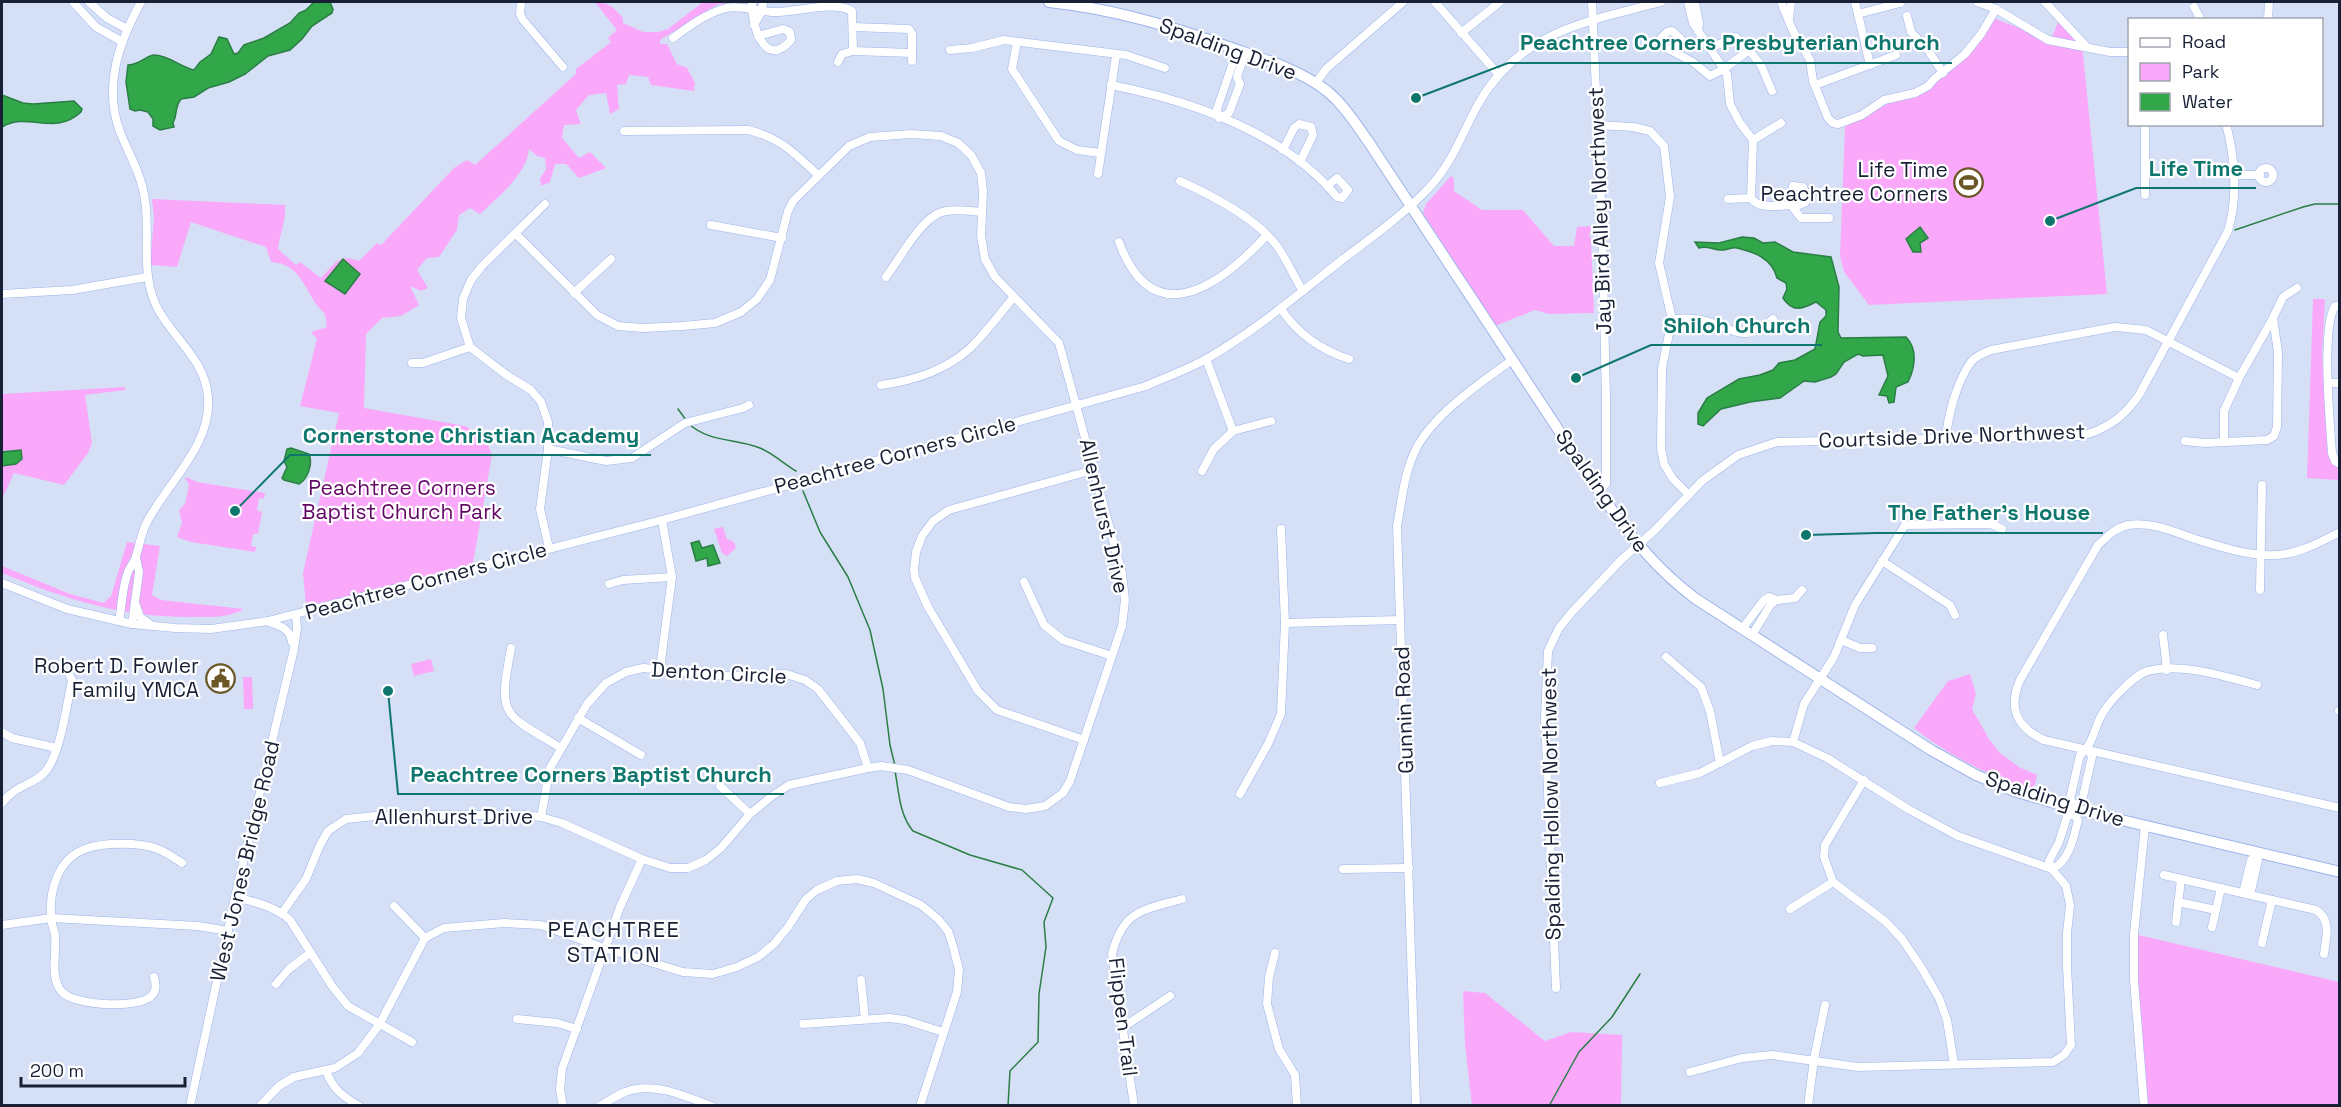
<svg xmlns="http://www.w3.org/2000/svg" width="2341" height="1107" viewBox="0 0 2341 1107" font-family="'Space Grotesk',sans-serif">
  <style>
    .green { fill: #faa9fa }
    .water { fill: #32a74a; stroke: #2a7e44; stroke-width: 1.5 }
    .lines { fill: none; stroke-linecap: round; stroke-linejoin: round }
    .stream { stroke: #2a7e44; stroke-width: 1.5 }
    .minor-casing { stroke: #9cb3ea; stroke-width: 9 }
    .major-casing { stroke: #9cb3ea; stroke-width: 12 }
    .minor { stroke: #fff; stroke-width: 8 }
    .major { stroke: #fff; stroke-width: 10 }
    .labels { text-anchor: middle; stroke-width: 4.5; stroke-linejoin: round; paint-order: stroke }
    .street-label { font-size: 21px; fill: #172035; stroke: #fff }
    .poi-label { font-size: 21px; fill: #172035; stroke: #fff; text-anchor: end }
    .park-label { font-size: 21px; fill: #620565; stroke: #fff }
    .neighbourhood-label { font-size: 22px; letter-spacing: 1.5px; fill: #172035; stroke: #fff }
    .leader { fill: none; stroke: #0f766e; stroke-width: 2 }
    .callout-dot { fill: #0f766e; stroke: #fff; stroke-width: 2 }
    .callout-label { font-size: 22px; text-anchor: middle; font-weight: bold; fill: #0f766e; stroke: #fff; stroke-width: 4.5; stroke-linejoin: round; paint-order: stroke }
  </style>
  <rect width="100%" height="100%" fill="#d5e0f7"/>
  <!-- green -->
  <g class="green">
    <path d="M595,2C609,2 614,8 623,18V23L643,32H658L668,29L703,2H733V4H718L660,40V44H667L677,64L687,68L695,83L694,91L651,85L648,77L629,75L626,84L617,85L619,109L610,114L606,93L589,95L576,110L581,124L564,125L562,138L579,158L590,152L606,168L579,178L566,164H555L550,182L541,186L540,179L546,169L545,158L537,156L529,149C527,174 498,197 480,214L470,208L459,215L457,230L439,257L427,258L417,270L428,288L421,291L410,286L419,305L401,316L382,318L366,334L364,408L465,426L485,438L492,455L472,569L306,606L303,573L339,413L300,406L317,339L311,332L327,327L325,314C304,295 304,264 271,262L266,247L191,222L177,267L150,265L154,218L152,199L285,205C286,225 280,231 278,249L296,265L300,262L321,278C335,264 338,253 359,261L377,243L381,245L454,168L467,160L475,165L576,74V69L611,42L608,38L617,30Z"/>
    <polygon points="1988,16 2035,34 2052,37 2059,20 2082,44 2107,294 1869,305 1844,272 1840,256 1845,127 1904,95 1925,87 1961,58"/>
    <polygon points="1451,176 1454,178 1454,191 1482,210 1523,210 1554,246 1574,246 1577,227 1592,226 1589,236 1591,238 1594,313 1549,314 1535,310 1495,326 1423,213 1426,204"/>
    <polygon points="2313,299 2325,299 2322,354 2328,454 2336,466 2339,466 2339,480 2307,478"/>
    <polygon points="125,387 125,390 85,395 92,443 88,453 64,485 14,473 2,499 2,394"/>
    <polygon points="186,477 197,482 265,493 264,499 259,498 257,510 262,512 258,534 253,534 251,546 256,547 255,552 191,542 177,537 182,523 179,510 185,504 189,485 185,478"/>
    <polygon points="723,527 727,539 734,542 736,548 727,556 722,553 714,529"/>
    <path d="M127,542L160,546L152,595L161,600L244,609C228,618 213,617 195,617C123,618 67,600 2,573V566L70,594L104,603L111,596Z"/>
    <polygon points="431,659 434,671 414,676 411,664"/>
    <path d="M1970,674L1976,694L1972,709L1989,739L1999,752L2019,767L2037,775L2033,792C1988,774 1952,758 1914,728L1948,681Z"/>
    <polygon points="243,677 252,677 253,709 244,709"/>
    <polygon points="2134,934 2339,982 2339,1105 2143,1105"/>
    <polygon points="1463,991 1485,993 1545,1041 1571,1032 1622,1035 1621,1105 1472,1105 1465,1045"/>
  </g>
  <!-- water -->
  <g class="water">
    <path d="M314,2H330L333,9L332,13L312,26L302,39L290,50L268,56L245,74L229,82L208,88L194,97L181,99C174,108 178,114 173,123L174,127L160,130L153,126V119L148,112L140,110L135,111L130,109L126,82L128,65C141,64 147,55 154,55C168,55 181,67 194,70L200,62L211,54L219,37L227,39L234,54L238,53L244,45L264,38L290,23L299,13L306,10Z"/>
    <path d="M2,95L23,103L33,104L74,101L82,109L81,112C54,137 28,111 2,127Z"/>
    <polygon points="1920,227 1928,238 1920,243 1921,252 1913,252 1906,239"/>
    <path d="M1742,237L1754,238L1763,243L1775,242L1793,252L1831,257L1839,287L1838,332L1841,338L1906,337C1918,349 1915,368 1908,382L1896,387L1894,402L1889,403L1887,396L1879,395L1888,376L1883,355L1863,356L1858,354L1844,362L1836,374L1831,377L1815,382L1804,381L1780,398L1750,402L1721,409L1703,426L1698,424V413L1707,398L1739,379L1760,375L1773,370L1779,363L1795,360L1815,349L1820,322L1826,316V310L1816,302C1802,309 1793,313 1783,298L1787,289L1786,283L1777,278C1772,258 1754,252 1737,248C1732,247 1727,250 1723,250C1714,251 1708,245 1699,248L1695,242L1719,243Z"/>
    <polygon points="343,259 360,274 345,294 325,281"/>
    <path d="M291,448L309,454C313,464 308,479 299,484L284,480L282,478L287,467L284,461L287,449Z"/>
    <polygon points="21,450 22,459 16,464 2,466 2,452"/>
    <polygon points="699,541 702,548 713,545 720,563 708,566 707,558 696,561 691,543"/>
  </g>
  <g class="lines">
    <!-- stream -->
    <g class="stream">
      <polyline points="2235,230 2303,207 2315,204 2340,204"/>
      <polyline points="678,409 686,420"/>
      <path d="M689,424C710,443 736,438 760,448C774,454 784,464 796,471"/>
      <polyline points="803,491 820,532 848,577 870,630 883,689 890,745 895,766"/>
      <path d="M895,771C899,792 899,814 913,831L970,855L1022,870L1053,898L1044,922L1046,947L1039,994L1038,1042L1010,1071L1008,1106"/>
      <polyline points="1549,1106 1579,1052 1612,1017 1640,974"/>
    </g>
    <defs>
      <g id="minor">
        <polyline points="73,2 96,27 121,41"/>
        <polyline points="89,2 107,18 127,29"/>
        <polyline points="521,2 520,14 523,20 563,67"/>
        <path d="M752,2C751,23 764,71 791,40L790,32L783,29L758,36"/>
        <polyline points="1435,2 1499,75"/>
        <polyline points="1592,2 1602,224 1606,398 1606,484 1598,490"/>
        <path d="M1688,2L1693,23L1727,74L1730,104L1740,123L1753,140L1751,198C1758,209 1778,206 1791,205L1801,218H1829"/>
        <polyline points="1695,2 1699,23 1698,31"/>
        <polyline points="1781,2 1793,31 1810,60 1813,81 1828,118 1833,123 1838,124 1862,115 1884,100 1915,93 1928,86 1934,79 1965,54 1981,34 1996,9"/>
        <polyline points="1855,2 1858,14"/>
        <polyline points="1977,2 1996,9 2048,40 2110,52 2130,52"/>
        <polyline points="2045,2 2086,46"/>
        <polyline points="2194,7 2201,20"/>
        <polyline points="1907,16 1911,32 1926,47 1943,73"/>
        <polyline points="1789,18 1791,2"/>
        <polyline points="2268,20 2269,2"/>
        <polyline points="754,25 762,11 763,2"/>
        <polyline points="853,27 909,29 912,34 912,61"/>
        <polyline points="1461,33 1500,2"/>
        <path d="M673,38C689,26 707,13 726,8C739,5 758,11 772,12C794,13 834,0 852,11L853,51"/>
        <polyline points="1017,42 1012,69 1059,141 1077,150 1100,153"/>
        <polyline points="1710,48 1736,37 1749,50"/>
        <polyline points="950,50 972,48 1004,40 1126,55 1165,68"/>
        <polygon points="1241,51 1244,56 1237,77 1240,84 1229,113 1219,118 1217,109 1236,54"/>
        <polyline points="1672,51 1678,47 1681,39 1672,31 1667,32 1661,38 1666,48 1693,62 1710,76 1724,69 1749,50 1761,65 1772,91"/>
        <polyline points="838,62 842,54 853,51 912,53"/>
        <polyline points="1870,65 1858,14 1900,3"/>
        <polyline points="1316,83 1326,69 1403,2"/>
        <path d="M1111,85C1192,101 1282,131 1337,197L1342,198L1348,190L1337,178L1327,186"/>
        <polyline points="1815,85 1896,55"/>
        <polyline points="2145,124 2145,195"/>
        <polyline points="1598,125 1633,127 1650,131 1664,146 1670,197 1659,263 1672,319 1662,368 1661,448 1664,464 1673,479 1689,495"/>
        <path d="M624,131L748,130C781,138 794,153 818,175"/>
        <polyline points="1753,140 1781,123"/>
        <polyline points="1283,150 1294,128 1299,124 1311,127 1313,135 1300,162"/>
        <circle cx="2266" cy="175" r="7"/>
        <polyline points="1098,174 1116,56"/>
        <polyline points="2233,175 2260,175"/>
        <path d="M1180,181C1211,195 1256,218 1277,246C1287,260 1294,277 1303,291"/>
        <polyline points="1728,199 1751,198"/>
        <polyline points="545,204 482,266 471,280 463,299 461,318 470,347 508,376 531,390 541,402 548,422 548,449 540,509 549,548"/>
        <polyline points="1791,205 1793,186 1803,187 1806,194 1806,202 1794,207"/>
        <polyline points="711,225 782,238"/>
        <path d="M1119,242C1153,335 1221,285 1267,235"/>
        <path d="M886,277C899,260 920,221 939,213C952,208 968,211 981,212"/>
        <polyline points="574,293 611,259"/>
        <polyline points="2,294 72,290 147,277"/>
        <path d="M2340,306H2335C2321,327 2330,424 2332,453L2335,461L2340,464"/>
        <path d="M1281,309C1298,334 1320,350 1349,359"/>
        <path d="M1672,319C1685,318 1697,318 1709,322C1737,331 1748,343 1773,319"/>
        <polyline points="1206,359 1233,431"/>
        <polyline points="412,363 423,363 470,347"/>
        <polyline points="2328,383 2340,383"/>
        <path d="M881,385C911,381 944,371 968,350C983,337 1000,313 1014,297"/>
        <path d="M1946,438C1948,415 1957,381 1971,362C1976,356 1983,353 1991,350L2115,327L2146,330L2239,378"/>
        <polyline points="2185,441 2205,443 2267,440 2274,436 2277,427 2278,352 2273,318"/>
        <polyline points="2224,441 2224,411 2239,378 2273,318 2283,297 2297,288"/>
        <polyline points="548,449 606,461 632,458 685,423 743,408 749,405"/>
        <polyline points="1202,471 1214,449 1233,431 1271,421"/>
        <path d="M2340,532C2317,544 2293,557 2266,555C2242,554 2218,546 2195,539C2175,532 2150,521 2128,525C2115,528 2108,536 2098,545L2020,680C2008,708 2016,727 2044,740L2340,808"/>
        <polyline points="1882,561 1950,605 1955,615"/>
        <polyline points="1024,582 1044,625 1063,640 1112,656"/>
        <path d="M2,583L67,609L132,624L175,628L211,629L268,621L662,520L1146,386C1166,377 1189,369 1208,358C1256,330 1299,294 1343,259C1371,238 1400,217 1424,193C1453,165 1461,134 1480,101C1521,31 1589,21 1661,2"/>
        <polyline points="609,584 623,580 672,577"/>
        <polyline points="2260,590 2262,485"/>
        <polyline points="136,605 140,617 151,625"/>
        <path d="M119,621C122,606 122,587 128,572C130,566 135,562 136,556C140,544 141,533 147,522C168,482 212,445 208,397C205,360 176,341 159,311C139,276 151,238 145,200C142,176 129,154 120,132C103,86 119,42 141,2"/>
        <path d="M269,622C281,626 290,629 292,642"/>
        <polyline points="1285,623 1400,620"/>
        <polyline points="132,624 139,572 136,558"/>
        <polyline points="1742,629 1764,600 1769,597 1777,600 1795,598 1802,590"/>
        <polyline points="1752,635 1771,604 1777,600"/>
        <polyline points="2163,635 2167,670"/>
        <polyline points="1841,640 1860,648 1872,648"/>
        <path d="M511,648C498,718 502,712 561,748"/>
        <polyline points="1666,657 1701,687 1710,711 1720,763"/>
        <polyline points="660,669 672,577 662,520"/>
        <polyline points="2339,711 2340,711"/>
        <polyline points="578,718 641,755"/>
        <polyline points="2,732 12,738 57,748"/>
        <polyline points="1084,740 997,710 978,691 928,607 915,578 914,569 916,552 922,536 933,521 949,510 1093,470"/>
        <polyline points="1793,742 1804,704 1834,657 1855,605 1905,525 1991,524 2002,529"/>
        <polyline points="1864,780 1825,845 1824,857 1833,882 1885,921 1902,939 1921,967 1939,998 1947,1020 1954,1064"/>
        <polyline points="1660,783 1700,773 1752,746 1772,741 1793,742 1827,758 1908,809 1958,836 2052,869 2066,886 2070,905 2067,933 2067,966 2071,1045 2064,1055 2053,1062 1858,1067 1772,1055 1742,1058 1690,1072"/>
        <polyline points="720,786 750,814"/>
        <polyline points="1240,794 1268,744 1281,714 1285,623 1281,529"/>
        <path d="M2,803C16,785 30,786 43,774C60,759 67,703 72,680L69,674"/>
        <path d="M2075,806L2070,799L2080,755C2094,745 2094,725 2104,711C2111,700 2135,674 2148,671C2179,662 2227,677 2257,685"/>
        <polyline points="541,817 550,768 587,704 606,683 626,672 643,668 724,676 786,674 805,680 818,689 860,743 868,768"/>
        <polyline points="1343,869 1409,868"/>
        <polyline points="2052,869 2049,861 2059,842 2067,817 2073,813 2075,806 2082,801 2092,757 2088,749"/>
        <path d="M2052,869C2069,862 2074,837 2078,820L2073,813"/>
        <path d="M2164,875L2316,910C2332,920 2326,938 2324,954"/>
        <polyline points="2243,893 2251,860 2255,857"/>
        <polyline points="2250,895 2258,860 2255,857 2256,853"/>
        <path d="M235,897C255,902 274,906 290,920L332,986L348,1006L412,1042"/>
        <polyline points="2178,902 2216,910"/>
        <polyline points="394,906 425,938"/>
        <polyline points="1790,909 1833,882"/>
        <polyline points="282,913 306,879 320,845 328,831 346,819 375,816 435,815 523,815 541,817 562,823 642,859 670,868 688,868 706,860 721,848 750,814 772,796 789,785 868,768 881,766 908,770 1009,807 1026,809 1045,806 1063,793 1070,781 1122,626 1125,600 1122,573 1059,343 995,277 985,259 981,236 983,192 981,173 971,155 958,143 941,136 911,134 870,137 849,146 793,201 788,211 770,280 757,299 741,312 715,323 682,326 643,328 618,326 597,315 516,234"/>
        <polyline points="2176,922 2181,879"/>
        <polyline points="2,925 51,918 198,926 228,931"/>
        <polyline points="2212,927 2221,888"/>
        <polyline points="2262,943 2272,900"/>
        <polyline points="1275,953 1269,977 1267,1004 1279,1049 1295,1075 1297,1106"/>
        <path d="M154,977C156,983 157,989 153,994C142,1010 75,1006 62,992C49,977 57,953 55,935C54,929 51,923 51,917C49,890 58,859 85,849C103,842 140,842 158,849C166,852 174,858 182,863"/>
        <polyline points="861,980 865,1019"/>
        <polyline points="276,984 289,969 310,953"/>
        <path d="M1556,988L1545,718L1548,651L1559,628L1572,612L1621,560L1655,530L1702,481L1738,455L1777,442L2082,436C2108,428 2124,417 2139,395L2228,231C2238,199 2235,156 2226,124"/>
        <polyline points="517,1019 557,1023 577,1029"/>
        <polyline points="803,1024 889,1018 905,1020 943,1032"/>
        <polyline points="1122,1028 1170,996"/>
        <path d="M326,1071C333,1089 342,1096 359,1106"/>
        <polyline points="190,1106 235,897 294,649 297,628 296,616"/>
        <polyline points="260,1106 279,1086 294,1077 335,1068 358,1053 379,1025 425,938 444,928 504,923 541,925 604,948 683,972 713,974 737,967 758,957 774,944 788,927 806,899 817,890 837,881 857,879 874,883 921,905 938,919 948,931 953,946 959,970 957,992 920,1106"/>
        <polyline points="563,1106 560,1090 562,1069 620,907 642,859"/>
        <path d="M600,1106C608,1101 616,1096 625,1092C653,1081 685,1096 711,1106"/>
        <path d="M1134,1106L1112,954C1123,910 1143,910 1182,899"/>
        <path d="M1416,1106L1397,526C1402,500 1404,473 1416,449C1433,415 1481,382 1512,360"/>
        <polyline points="1808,1106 1814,1059 1825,1005"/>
        <polyline points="2144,1106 2134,980 2134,934 2145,826"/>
      </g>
      <path id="major" d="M1049,2C1116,9 1177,28 1240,51C1270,61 1301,71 1327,91C1344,105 1355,123 1368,141L1602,496C1630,536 1656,569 1696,599L1931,750L1976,775L2014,791L2075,809L2340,872"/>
    </defs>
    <!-- minor casing -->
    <use href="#minor" class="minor-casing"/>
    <!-- major casing -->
    <use href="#major" class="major-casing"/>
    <!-- minor -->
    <use href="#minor" class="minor"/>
    <!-- major -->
    <use href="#major" class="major"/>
  </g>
  <!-- icons -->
  <defs>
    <symbol id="stadium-ring" viewBox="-11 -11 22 22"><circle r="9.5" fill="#fff" stroke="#6b5625" stroke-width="1.5"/><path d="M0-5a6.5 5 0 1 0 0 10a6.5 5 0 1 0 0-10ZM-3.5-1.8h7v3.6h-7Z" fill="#6b5625"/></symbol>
    <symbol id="civic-ring" viewBox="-11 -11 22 22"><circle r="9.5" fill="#fff" stroke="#6b5625" stroke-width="1.5"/><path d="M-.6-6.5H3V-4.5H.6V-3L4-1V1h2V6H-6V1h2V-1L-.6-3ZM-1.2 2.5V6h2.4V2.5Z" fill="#6b5625"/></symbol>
  </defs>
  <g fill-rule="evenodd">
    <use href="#stadium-ring" x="1952" y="166" width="33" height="33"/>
    <use href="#civic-ring" x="204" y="662" width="33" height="33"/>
  </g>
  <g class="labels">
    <!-- street labels -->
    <g class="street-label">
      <text transform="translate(1228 49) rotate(20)" y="7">Spalding Drive</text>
      <text transform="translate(1600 211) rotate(-92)" y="7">Jay Bird Alley Northwest</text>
      <text transform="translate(1952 436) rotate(-2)" y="7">Courtside Drive Northwest</text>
      <text transform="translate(895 455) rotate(-15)" y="7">Peachtree Corners Circle</text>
      <text transform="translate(1602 491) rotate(55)" y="7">Spalding Drive</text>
      <text transform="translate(1104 516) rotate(77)" y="7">Allenhurst Drive</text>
      <text transform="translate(426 581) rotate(-15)" y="7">Peachtree Corners Circle</text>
      <text transform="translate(719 673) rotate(3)" y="7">Denton Circle</text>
      <text transform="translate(1404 710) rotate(-92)" y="7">Gunnin Road</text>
      <text transform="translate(2055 799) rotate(17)" y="7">Spalding Drive</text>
      <text transform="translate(1551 804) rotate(-91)" y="7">Spalding Hollow Northwest</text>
      <text x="454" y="824">Allenhurst Drive</text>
      <text transform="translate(245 861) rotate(-77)" y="7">West Jones Bridge Road</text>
      <text transform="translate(1123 1017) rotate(83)" y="7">Flippen Trail</text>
    </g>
    <!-- poi labels -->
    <g class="poi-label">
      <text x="1948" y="177">Life Time<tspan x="1948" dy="24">Peachtree Corners</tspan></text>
      <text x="199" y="673">Robert D. Fowler<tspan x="199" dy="24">Family YMCA</tspan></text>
    </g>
    <!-- park labels -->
    <g class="park-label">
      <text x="402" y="495">Peachtree Corners<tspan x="402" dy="24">Baptist Church Park</tspan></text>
    </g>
    <!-- neighbourhood labels -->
    <g class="neighbourhood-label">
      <text x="614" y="937">PEACHTREE<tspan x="614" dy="25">STATION</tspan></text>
    </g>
  </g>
  <!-- callouts -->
  <path class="leader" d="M1416 98L1508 63H1952M2050 221L2136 188H2256M1576 378L1651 345H1822M235 511L290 455H651M1806 535L1876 533H2103M388 691L398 794H784"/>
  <g class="callout-dot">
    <circle cx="1416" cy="98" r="6"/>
    <circle cx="2050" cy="221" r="6"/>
    <circle cx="1576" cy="378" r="6"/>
    <circle cx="235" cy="511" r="6"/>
    <circle cx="1806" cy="535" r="6"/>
    <circle cx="388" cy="691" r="6"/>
  </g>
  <g class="callout-label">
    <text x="1730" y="50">Peachtree Corners Presbyterian Church</text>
    <text x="2196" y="176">Life Time</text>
    <text x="1737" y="333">Shiloh Church</text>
    <text x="471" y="443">Cornerstone Christian Academy</text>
    <text x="1989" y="520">The Father's House</text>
    <text x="591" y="782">Peachtree Corners Baptist Church</text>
  </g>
  <!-- border -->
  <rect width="2341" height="1107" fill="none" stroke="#172035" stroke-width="6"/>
  <!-- legend -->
  <rect x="2128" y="18" width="195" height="108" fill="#ffffff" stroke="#a2a6ae" stroke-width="1.5"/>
  <rect x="2140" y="38" width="30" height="9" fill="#ffffff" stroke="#a2a6ae" stroke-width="1.5"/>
  <text x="2182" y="48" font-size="18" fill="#172035">Road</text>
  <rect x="2140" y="63" width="30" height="18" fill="#faa9fa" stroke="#a2a6ae" stroke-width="1.5"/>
  <text x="2182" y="78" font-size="18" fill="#172035">Park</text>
  <rect x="2140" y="93" width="30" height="18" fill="#32a74a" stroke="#a2a6ae" stroke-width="1.5"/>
  <text x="2182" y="108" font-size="18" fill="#172035">Water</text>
  <!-- scale -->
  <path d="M21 1077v9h164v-9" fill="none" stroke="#172035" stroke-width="3"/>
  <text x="30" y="1077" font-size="18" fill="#172035" stroke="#ffffff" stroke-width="4.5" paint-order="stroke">200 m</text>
</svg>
